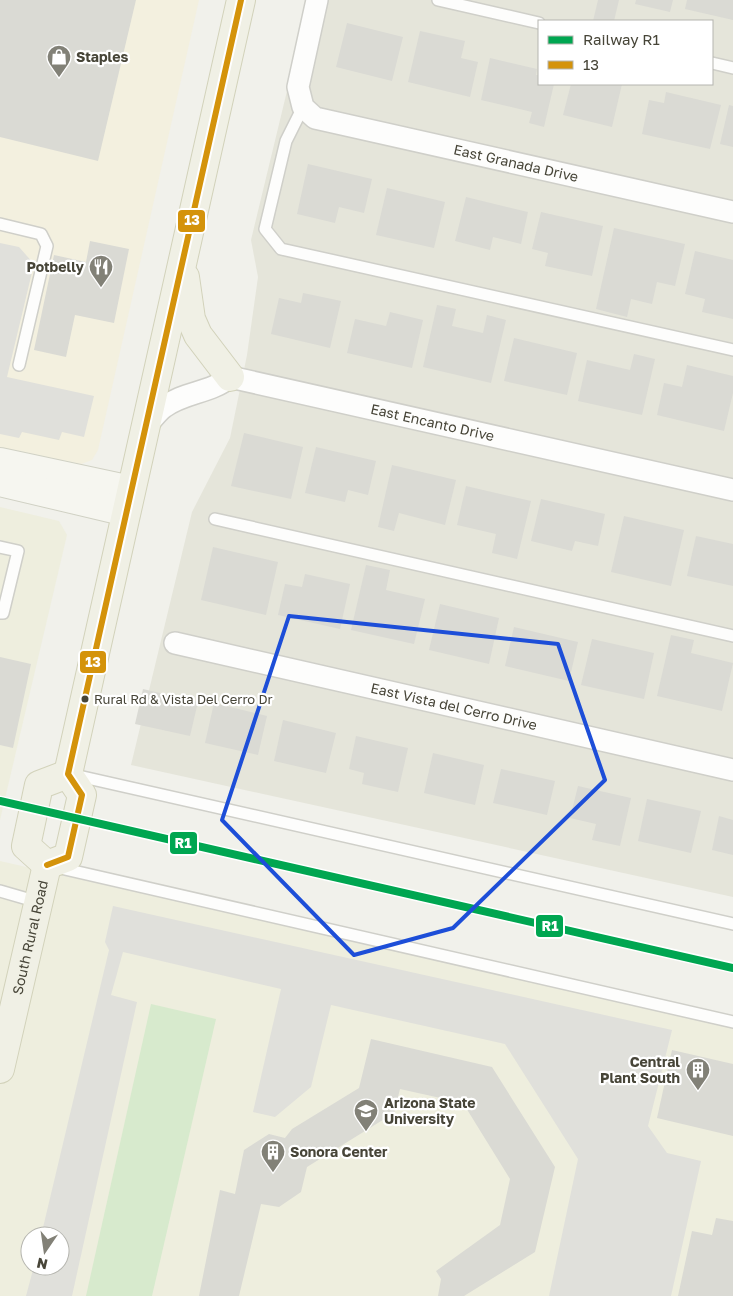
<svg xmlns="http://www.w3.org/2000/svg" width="733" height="1296" viewBox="0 0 733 1296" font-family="'Golos Text',sans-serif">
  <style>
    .residential { fill: #e5e5da; fill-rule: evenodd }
    .commercial { fill: #f3f0df }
    .education { fill: #eeeede; fill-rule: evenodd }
    .green { fill: #d7eacd }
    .parking { fill: #e0e0db }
    .building { fill: #dadad4 }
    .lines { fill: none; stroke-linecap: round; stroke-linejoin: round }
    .lane-casing { stroke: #cfcfc9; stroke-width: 14 }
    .street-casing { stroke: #cfcfc9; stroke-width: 24 }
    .secondary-casing { stroke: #d0d1c4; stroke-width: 30 }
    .primary-casing { stroke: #d2d2ba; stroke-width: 30 }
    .lane { stroke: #fdfdfc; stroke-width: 11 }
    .street { stroke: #fdfdfc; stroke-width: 21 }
    .secondary { stroke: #f6f6f0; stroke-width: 28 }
    .primary { stroke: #f0f0e5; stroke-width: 28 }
    .bus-1-casing { stroke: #fff; stroke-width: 10 }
    .bus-1 { stroke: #d4930b; stroke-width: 6 }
    .rail-1-casing { stroke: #fff; stroke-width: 11 }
    .rail-1 { stroke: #00a651; stroke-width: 8 }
    .marked { fill: none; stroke: #1d4ed8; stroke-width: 4; stroke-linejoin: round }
    .bus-dot { fill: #474538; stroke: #fff; stroke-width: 2 }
    .labels { text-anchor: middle; stroke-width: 4.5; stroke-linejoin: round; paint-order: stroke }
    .bus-label { font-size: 13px; fill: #474538; stroke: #fff; text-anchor: start }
    .poi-label { font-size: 14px; font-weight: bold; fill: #474538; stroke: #fff; text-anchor: start }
    .street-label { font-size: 14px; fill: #474538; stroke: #fff }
    .line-badge { stroke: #fff; stroke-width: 2 }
    .badge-label { font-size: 14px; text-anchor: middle; font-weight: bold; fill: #fff }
  </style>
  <rect width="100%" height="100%" fill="#f1f1eb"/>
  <!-- residential -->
  <path class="residential" d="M309,0H733V897L131,765L192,512L230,438L247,355L258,277L251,240ZM539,21H712V84H539Z"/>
  <!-- commercial -->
  <polygon class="commercial" points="0,0 199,0 98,450 92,460 81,464 0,447"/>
  <!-- education -->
  <g class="education">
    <polygon points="0,507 59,521 67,535 0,820"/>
    <path d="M0,861L733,1028V1296H0ZM30,1236H60V1266H30Z"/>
  </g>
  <!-- green -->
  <polygon class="green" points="151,1004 216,1019 152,1296 86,1296"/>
  <!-- parking -->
  <g class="parking">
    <polygon points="0,243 19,247 34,264 7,377 94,396 84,437 62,432 59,440 22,432 19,438 0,434"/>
    <polygon points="113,906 672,1030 648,1126 667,1153 701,1161 671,1296 549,1296 578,1159 505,1044 331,1005 311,1087 275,1117 253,1112 281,989 123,952 111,995 137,1002 72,1296 26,1296 34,1266 60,1266 60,1236 41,1236 109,950 105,942"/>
  </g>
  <!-- building -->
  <g class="building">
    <polygon points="0,0 136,0 98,161 0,137"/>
    <polygon points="598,0 619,0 614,21 593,21"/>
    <polygon points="636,0 673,0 670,12 635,4"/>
    <polygon points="687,0 733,0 733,20 685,9"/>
    <polygon points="347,23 403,37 392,81 336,67"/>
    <polygon points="420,31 465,41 461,58 478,62 470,97 408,82"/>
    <polygon points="490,58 537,69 536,75 539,75 539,84 554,84 544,127 529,123 532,112 481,100"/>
    <polygon points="571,84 622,84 612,127 563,115"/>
    <polygon points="666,92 721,105 710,149 642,134 649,100 664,103"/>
    <polygon points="729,105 733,106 733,147 720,144"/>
    <polygon points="308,164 372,179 364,213 339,207 335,223 297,214"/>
    <polygon points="387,188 445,202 434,248 376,235"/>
    <polygon points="466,197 528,212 521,244 493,237 490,250 455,241"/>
    <polygon points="541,212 603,226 592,276 545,266 548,253 532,249"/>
    <polygon points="614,228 685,244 675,286 657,282 652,304 631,299 627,317 596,309"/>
    <polygon points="90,241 129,249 114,323 75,315 66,357 34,350 54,255 86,262"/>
    <polygon points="695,251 733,260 733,319 702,312 705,299 685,294"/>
    <polygon points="303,293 341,301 330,348 271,334 279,298 301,303"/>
    <polygon points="437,305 456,309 452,326 483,333 487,315 506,320 491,383 423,367"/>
    <polygon points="390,312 423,320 412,368 347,353 355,319 386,326"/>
    <polygon points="514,338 577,353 567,395 504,381"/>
    <polygon points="634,354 655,359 642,415 578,401 587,360 630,370"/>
    <polygon points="687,365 733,376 733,393 724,431 657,415 664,383 682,387"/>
    <polygon points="244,433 303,447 291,499 231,486"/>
    <polygon points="316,447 376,461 368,495 348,490 345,502 305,493"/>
    <polygon points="392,465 456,480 445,525 399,513 394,531 378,527"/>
    <polygon points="466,486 531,501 517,559 492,553 496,534 457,525"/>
    <polygon points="541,499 605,514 598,546 575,541 572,551 531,541"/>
    <polygon points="624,516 684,530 671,586 611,572"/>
    <polygon points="696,536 733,544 733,586 687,576"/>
    <polygon points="213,547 278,562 266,615 201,600"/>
    <polygon points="366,565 390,570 386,590 425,599 414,644 351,630"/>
    <polygon points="305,574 350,584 340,629 278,615 285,584 302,587"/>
    <polygon points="440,604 499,618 489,664 429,650"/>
    <polygon points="514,627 578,642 569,681 505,666"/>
    <polygon points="671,635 694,640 691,653 733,663 722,711 657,696"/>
    <polygon points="592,639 654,653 644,699 581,685"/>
    <polygon points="0,657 31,664 13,748 0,745"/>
    <polygon points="143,689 198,702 190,736 135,724"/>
    <polygon points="214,703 267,716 258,755 205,743"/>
    <polygon points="283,720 336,733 326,773 274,761"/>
    <polygon points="356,736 408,748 398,792 362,784 364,773 349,769"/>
    <polygon points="433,753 484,765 475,805 424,793"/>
    <polygon points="501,769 555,781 547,815 493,803"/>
    <polygon points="578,786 631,798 620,846 592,840 596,824 570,818"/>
    <polygon points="647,799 701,811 691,853 638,841"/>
    <polygon points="719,816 733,820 733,855 712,850"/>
    <polygon points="371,1039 492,1067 555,1167 535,1252 464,1296 438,1296 441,1279 436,1271 500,1225 510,1179 463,1103 400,1089 394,1113 307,1167 301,1192 279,1207 261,1204 239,1296 199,1296 220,1190 235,1194 244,1150 269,1134 285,1138 292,1129 359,1088"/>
    <polygon points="672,1050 733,1064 733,1136 657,1118"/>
    <polygon points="716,1218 733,1221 733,1296 678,1296 692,1231 712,1235"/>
  </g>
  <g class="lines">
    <defs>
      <g id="lane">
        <polyline points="438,0 539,23"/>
        <polyline points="712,63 733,68"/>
        <polyline points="303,107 286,141 265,229 281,249 733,350"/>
        <polyline points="0,224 41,234 47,246 19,365"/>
        <polyline points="215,519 733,636"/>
        <polyline points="0,547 18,551 3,613 0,613"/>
        <polyline points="74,775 733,924"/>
        <polyline points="56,867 733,1022"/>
        <polyline points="0,891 38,902"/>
      </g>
      <g id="street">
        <path id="s1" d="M317,0L298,87L303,107L315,118L733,212"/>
        <path id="s2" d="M145,427C151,421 157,412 164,407C184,392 211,393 230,377L733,490"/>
        <path id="s3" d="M175,643L733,770"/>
      </g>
      <g id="secondary">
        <polyline points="0,462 131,490"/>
        <polyline points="0,482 126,512"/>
      </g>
      <g id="primary">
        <polyline points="185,277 191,319 198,335 230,377"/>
        <polyline points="47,865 68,857 82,795 68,774 241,0"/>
        <polyline points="47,865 26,846 39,785 68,774"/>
        <path id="s4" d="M0,1069L47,865"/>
      </g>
    </defs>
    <!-- lane casing -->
    <use href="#lane" class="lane-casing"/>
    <!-- street casing -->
    <use href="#street" class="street-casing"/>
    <!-- secondary casing -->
    <use href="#secondary" class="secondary-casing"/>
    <!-- primary casing -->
    <use href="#primary" class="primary-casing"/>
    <!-- lane -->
    <use href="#lane" class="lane"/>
    <!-- street -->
    <use href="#street" class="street"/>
    <!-- secondary -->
    <use href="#secondary" class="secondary"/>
    <!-- primary -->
    <use href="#primary" class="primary"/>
    <defs>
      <polyline id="bus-1" points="47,865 68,857 82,795 68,774 241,0"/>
    </defs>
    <!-- bus-1 casing -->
    <use href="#bus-1" class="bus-1-casing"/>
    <!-- bus-1 -->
    <use href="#bus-1" class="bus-1"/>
    <defs>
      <polyline id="rail-1" points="0,801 733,968"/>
    </defs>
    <!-- rail-1 casing -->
    <use href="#rail-1" class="rail-1-casing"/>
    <!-- rail-1 -->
    <use href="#rail-1" class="rail-1"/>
  </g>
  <!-- marked area -->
  <path class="marked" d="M289,616L558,644L605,780L453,928L354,955L222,820Z"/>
  <!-- icons -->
  <defs>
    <symbol id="shop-pin" viewBox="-11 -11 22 30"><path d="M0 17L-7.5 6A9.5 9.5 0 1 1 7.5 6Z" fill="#828177" stroke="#fff"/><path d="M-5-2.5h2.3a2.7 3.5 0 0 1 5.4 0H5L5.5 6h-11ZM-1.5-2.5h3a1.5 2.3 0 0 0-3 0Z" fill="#fff"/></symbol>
    <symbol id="restaurant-pin" viewBox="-11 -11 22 30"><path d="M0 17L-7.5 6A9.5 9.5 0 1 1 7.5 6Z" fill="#828177" stroke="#fff"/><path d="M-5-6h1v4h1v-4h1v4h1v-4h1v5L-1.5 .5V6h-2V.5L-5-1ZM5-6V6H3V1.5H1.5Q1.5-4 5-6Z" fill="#fff"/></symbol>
    <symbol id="building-pin" viewBox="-11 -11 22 30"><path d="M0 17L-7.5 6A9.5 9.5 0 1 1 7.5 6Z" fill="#828177" stroke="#fff"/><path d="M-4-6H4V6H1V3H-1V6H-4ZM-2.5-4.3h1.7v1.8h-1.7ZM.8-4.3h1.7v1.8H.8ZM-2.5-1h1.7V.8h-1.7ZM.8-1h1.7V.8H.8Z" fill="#fff"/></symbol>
    <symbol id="university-pin" viewBox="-11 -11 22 30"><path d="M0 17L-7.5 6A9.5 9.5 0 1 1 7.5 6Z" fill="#828177" stroke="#fff"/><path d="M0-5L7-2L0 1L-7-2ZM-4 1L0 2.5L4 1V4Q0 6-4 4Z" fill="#fff"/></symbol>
  </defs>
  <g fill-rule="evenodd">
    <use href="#shop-pin" x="45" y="43" width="28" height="38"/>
    <use href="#restaurant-pin" x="87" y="253" width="28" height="38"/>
    <use href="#building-pin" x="684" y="1056" width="28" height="38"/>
    <use href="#university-pin" x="352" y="1097" width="28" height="38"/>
    <use href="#building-pin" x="259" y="1138" width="28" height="38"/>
  </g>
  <!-- markers -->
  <circle class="bus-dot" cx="85" cy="699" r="4.5"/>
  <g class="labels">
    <!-- bus labels -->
    <g class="bus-label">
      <text x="94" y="704">Rural Rd &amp; Vista Del Cerro Dr</text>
    </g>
    <!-- poi labels -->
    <g class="poi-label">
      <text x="76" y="62">Staples</text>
      <text x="84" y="272" text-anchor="end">Potbelly</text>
      <text x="680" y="1067" text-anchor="end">Central<tspan x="680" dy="16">Plant South</tspan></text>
      <text x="384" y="1108">Arizona State<tspan x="384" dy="16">University</tspan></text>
      <text x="290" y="1157">Sonora Center</text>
    </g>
    <!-- street labels -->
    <g class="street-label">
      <text dy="5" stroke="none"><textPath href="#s1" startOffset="332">East Granada Drive</textPath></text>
      <text dy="5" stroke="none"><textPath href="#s2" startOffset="308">East Encanto Drive</textPath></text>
      <text dy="5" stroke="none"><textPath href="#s3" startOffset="286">East Vista del Cerro Drive</textPath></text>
      <text dy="5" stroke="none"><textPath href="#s4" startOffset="135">South Rural Road</textPath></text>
    </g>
  </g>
  <g class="line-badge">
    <rect x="177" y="209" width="29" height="24" rx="5" fill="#d4930b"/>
    <rect x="79" y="650" width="28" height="24" rx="5" fill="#d4930b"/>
    <rect x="169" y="831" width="29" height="24" rx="5" fill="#00a651"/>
    <rect x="535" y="914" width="29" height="24" rx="5" fill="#00a651"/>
  </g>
  <g class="badge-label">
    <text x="192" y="225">13</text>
    <text x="93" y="667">13</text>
    <text x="183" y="848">R1</text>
    <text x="550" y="931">R1</text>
  </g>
  <!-- legend -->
  <rect x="538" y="20" width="175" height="65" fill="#ffffff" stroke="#b5b5af"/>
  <rect x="548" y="36" width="25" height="8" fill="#00a651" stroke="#b5b5af"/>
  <text x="583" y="45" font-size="15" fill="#474538">Railway R1</text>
  <rect x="548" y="61" width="25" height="8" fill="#d4930b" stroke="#b5b5af"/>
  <text x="583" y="70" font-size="15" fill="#474538">13</text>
  <!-- north arrow -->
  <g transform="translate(45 1251) rotate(193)"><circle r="24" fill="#ffffff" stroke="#b5b5af"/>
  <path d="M0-4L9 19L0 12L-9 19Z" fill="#828177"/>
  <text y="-8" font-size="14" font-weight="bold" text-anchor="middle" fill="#474538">N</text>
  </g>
</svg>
